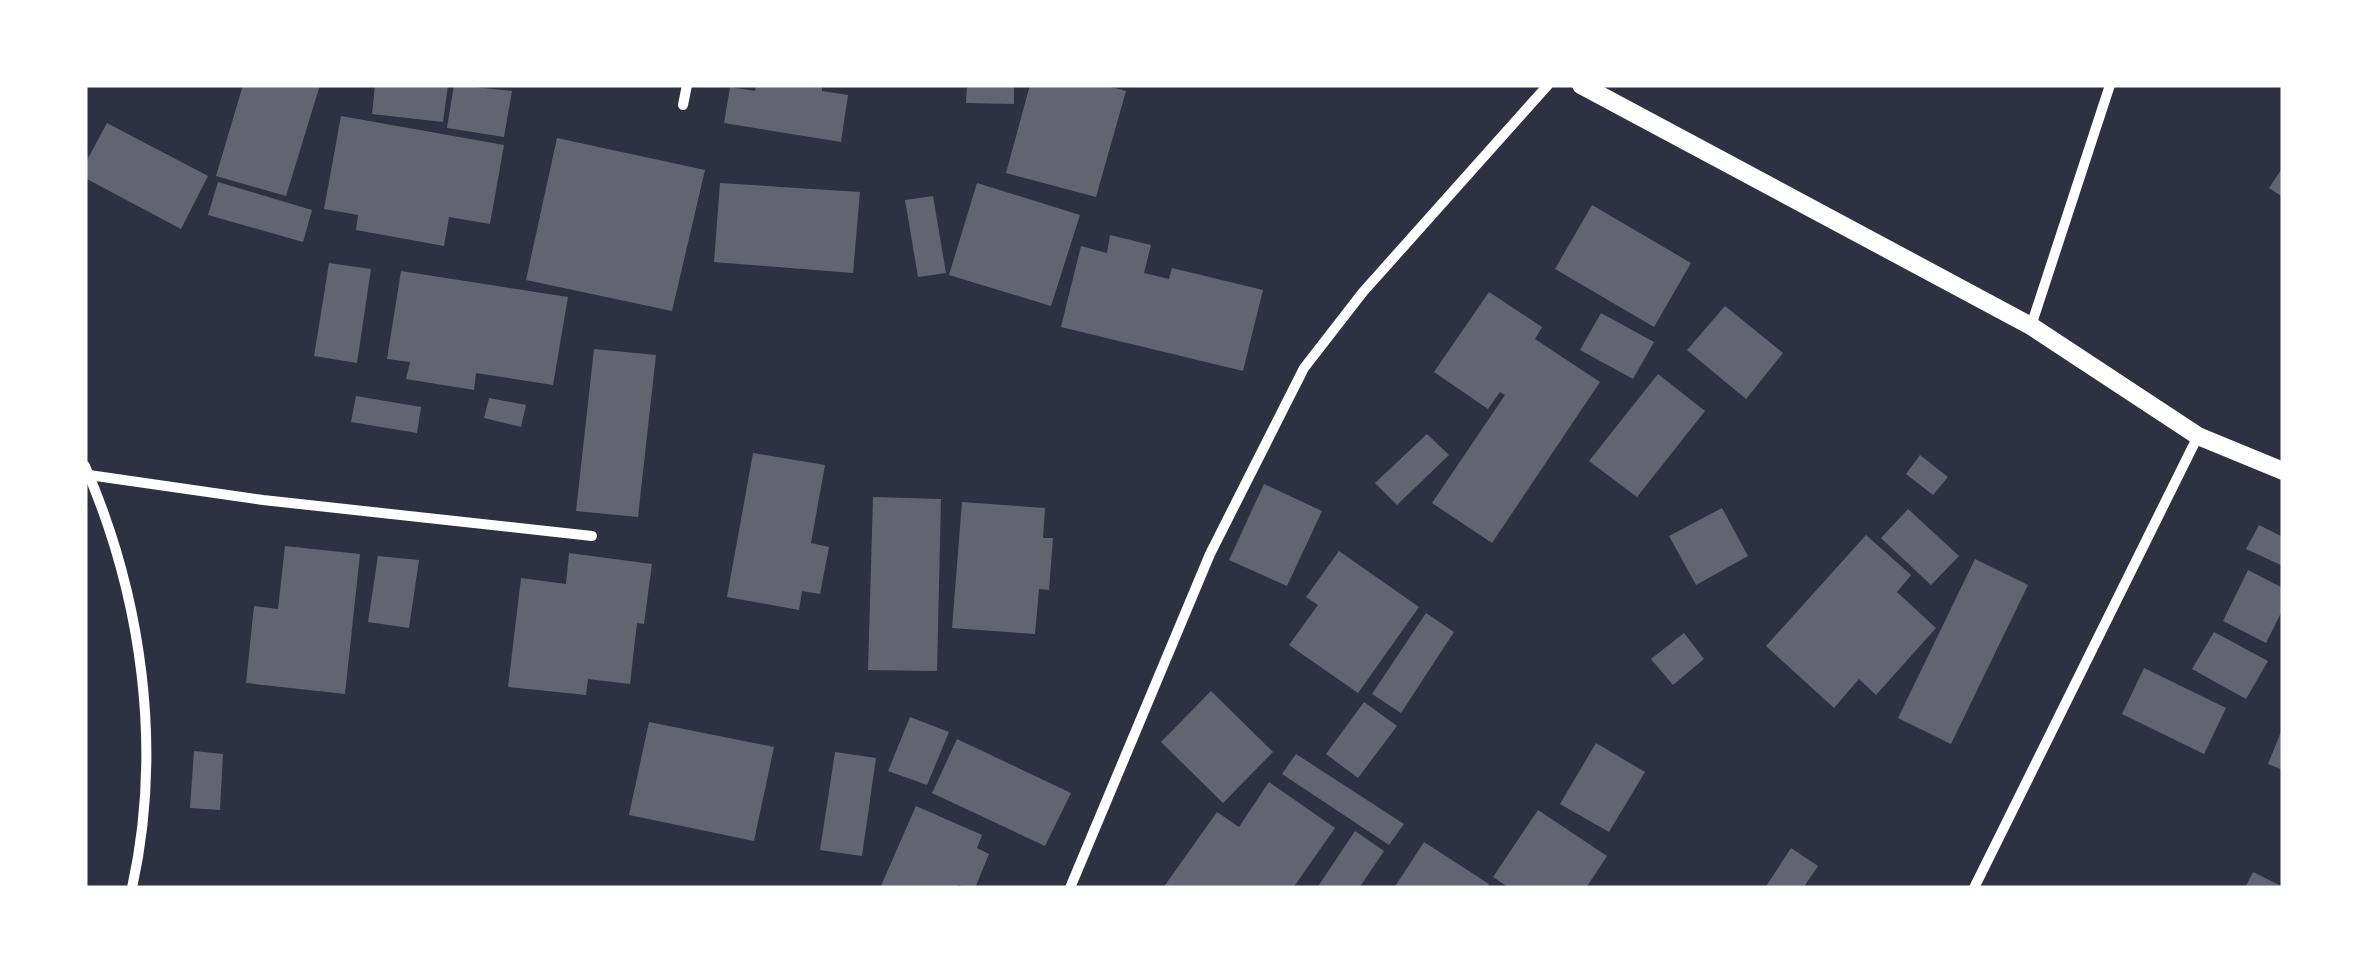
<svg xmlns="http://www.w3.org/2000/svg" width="2368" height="973" viewBox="0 0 2368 973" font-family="Overpass,sans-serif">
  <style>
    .building { fill: #626471 }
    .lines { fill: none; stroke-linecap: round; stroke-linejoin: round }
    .minor { stroke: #fff; stroke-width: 10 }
    .tertiary { stroke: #fff; stroke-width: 18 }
  </style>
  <rect width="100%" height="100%" fill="#2d3142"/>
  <!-- building -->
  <g class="building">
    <polygon points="243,85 320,85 286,196 216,176"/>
    <polygon points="375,85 448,85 443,122 372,114"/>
    <polygon points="454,85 512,91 504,137 447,128"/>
    <polygon points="756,85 822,85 822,91 848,95 841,142 724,123 730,87 755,91"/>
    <polygon points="967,85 1014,85 1014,104 966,103"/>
    <polygon points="1030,85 1103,85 1126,91 1096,197 1006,173"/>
    <polygon points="341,116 504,145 490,224 449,217 444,246 356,230 358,215 324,209"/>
    <polygon points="107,123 208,176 181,229 85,178 85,164"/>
    <polygon points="557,138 705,170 672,311 526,280"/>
    <polygon points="2283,167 2283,197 2269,188"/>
    <polygon points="218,182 312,210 303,242 208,215"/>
    <polygon points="720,183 860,192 853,273 714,262"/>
    <polygon points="977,183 1080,215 1051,306 949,275"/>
    <polygon points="933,196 946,273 918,277 905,200"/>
    <polygon points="1592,205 1691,263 1654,327 1555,269"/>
    <polygon points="1110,235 1151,245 1144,273 1169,279 1172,268 1263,290 1243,371 1061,327 1081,246 1107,253"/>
    <polygon points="329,263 371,269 357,363 314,356"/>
    <polygon points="401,271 568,297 553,385 476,373 474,390 406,379 410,362 387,359"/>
    <polygon points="1489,292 1542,327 1535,339 1600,382 1492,543 1432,503 1505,395 1500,392 1488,409 1434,372"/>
    <polygon points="1725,306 1783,353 1746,399 1687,350"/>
    <polygon points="1601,313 1654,342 1633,379 1580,350"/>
    <polygon points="594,349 656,355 638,517 576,511"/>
    <polygon points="1658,374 1705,411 1637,497 1589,461"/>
    <polygon points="356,396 421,407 417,433 351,422"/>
    <polygon points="489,398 526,405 521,427 484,418"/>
    <polygon points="1427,434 1449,455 1397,505 1375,483"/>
    <polygon points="753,453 825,465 811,543 829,547 820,594 802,591 799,610 727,597"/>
    <polygon points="1920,455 1948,477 1933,495 1906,474"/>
    <polygon points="1264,484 1322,511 1287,586 1229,560"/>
    <polygon points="873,497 941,499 937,671 868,670"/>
    <polygon points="962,502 1045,508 1043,538 1053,538 1049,590 1039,589 1035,634 952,628"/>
    <polygon points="1722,508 1748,556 1696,585 1669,536"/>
    <polygon points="1908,509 1959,556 1931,585 1881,538"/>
    <polygon points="2259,525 2283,537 2283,566 2246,549"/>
    <polygon points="1866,535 1911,575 1897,592 1936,628 1876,695 1859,679 1834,708 1766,646"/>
    <polygon points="285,546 360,554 345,694 246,683 254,606 278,609"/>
    <polygon points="1339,551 1419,607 1358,693 1289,645 1318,605 1306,597"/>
    <polygon points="569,553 652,564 644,624 637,623 630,684 588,679 586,695 508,687 521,578 566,584"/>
    <polygon points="378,556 419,560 409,628 368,622"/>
    <polygon points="1975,559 2028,585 1951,744 1898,718"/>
    <polygon points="2248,570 2283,588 2283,609 2266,643 2223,621"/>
    <polygon points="1426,613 1454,632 1401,713 1372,694"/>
    <polygon points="2214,632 2268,661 2246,699 2192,669"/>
    <polygon points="1684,633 1704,659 1673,685 1651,659"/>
    <polygon points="2144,668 2226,708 2204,754 2122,714"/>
    <polygon points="1211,691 1273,752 1223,803 1161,742"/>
    <polygon points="1364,702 1397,726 1358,778 1326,754"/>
    <polygon points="910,717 949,732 927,785 888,771"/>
    <polygon points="649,722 774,747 754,841 629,815"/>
    <polygon points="2283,727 2283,770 2268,764"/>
    <polygon points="957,739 1071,793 1045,846 932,793"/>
    <polygon points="1596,743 1645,772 1609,832 1560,804"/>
    <polygon points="194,751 223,754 220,810 190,808"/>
    <polygon points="835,752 876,758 862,856 820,850"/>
    <polygon points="1296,754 1404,824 1389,845 1282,774"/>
    <polygon points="1269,782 1335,828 1293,888 1163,888 1217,812 1239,827"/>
    <polygon points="916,806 982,835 977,848 989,854 975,888 958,885 957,888 880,888"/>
    <polygon points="1538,810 1607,856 1586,888 1509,888 1493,877"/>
    <polygon points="1355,831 1384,851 1359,888 1317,888"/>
    <polygon points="1424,842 1489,884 1487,888 1394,888"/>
    <polygon points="1791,848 1818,866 1803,888 1765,888"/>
    <polygon points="2253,872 2283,887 2283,888 2245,888"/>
  </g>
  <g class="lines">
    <!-- minor -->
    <g class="minor">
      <polyline points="683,105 687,85"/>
      <polyline points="2031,326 2110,85"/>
      <path d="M85,466C142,597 163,748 132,888"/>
      <polyline points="89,475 263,500 592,536"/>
      <polyline points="1070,888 1210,554 1304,368 1363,292 1548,85"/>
      <polyline points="1974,888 2198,436"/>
    </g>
    <!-- tertiary -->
    <polyline class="tertiary" points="1581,85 2031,326 2198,436 2283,471"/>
  </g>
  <!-- border -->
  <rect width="2368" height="973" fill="none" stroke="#ffffff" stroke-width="175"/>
</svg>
